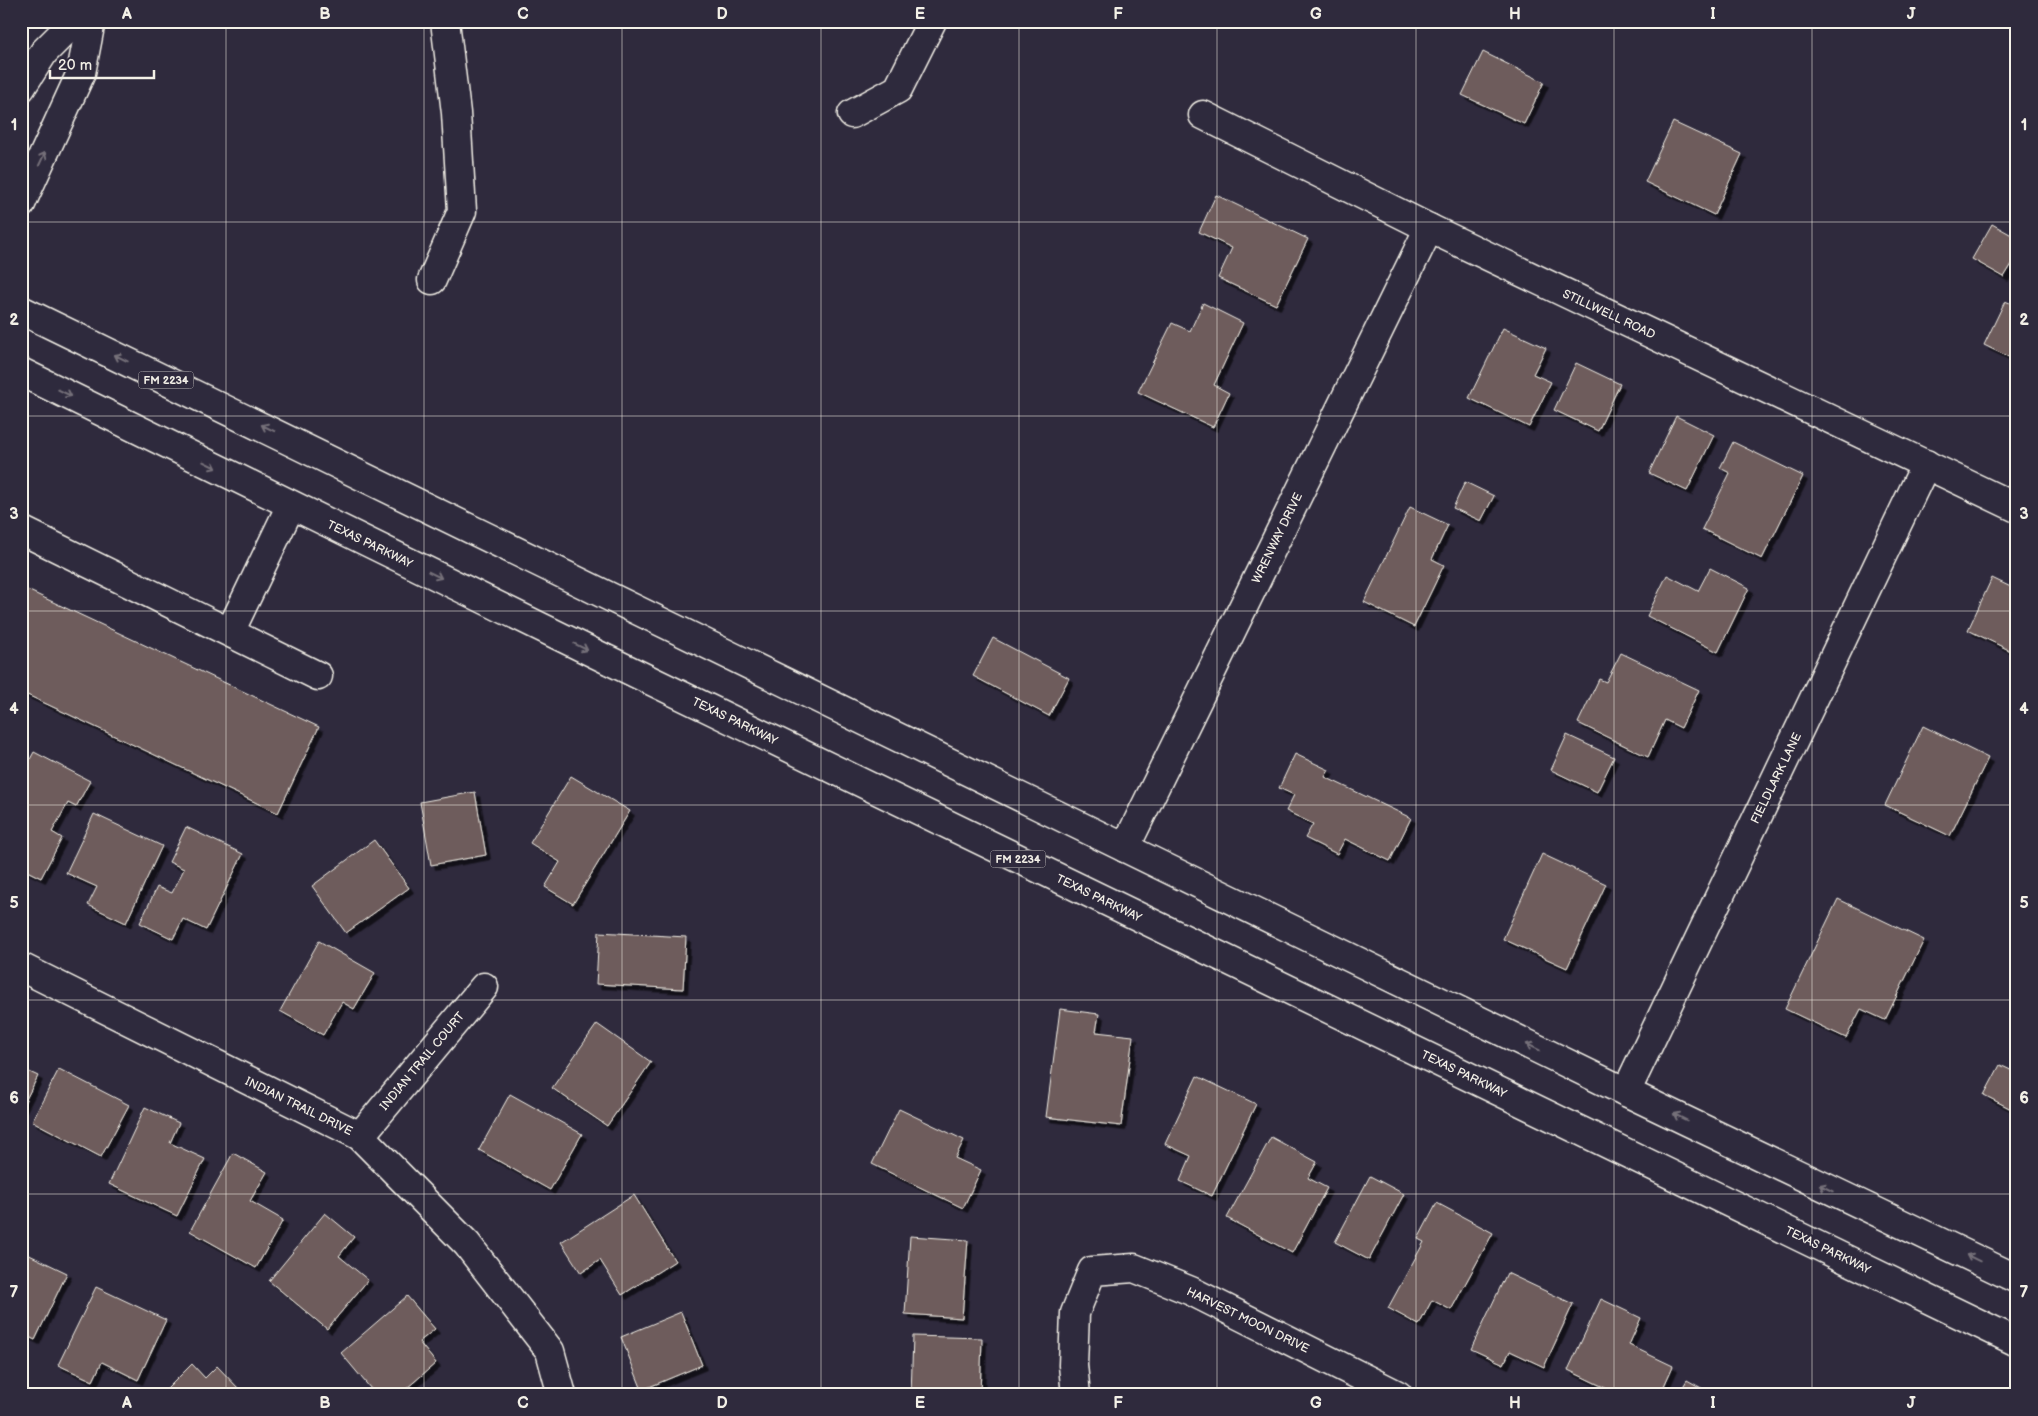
<svg xmlns="http://www.w3.org/2000/svg" width="2038" height="1416" viewBox="0 0 2038 1416" font-family="'Balsamiq Sans',sans-serif">
  <style>
    .building { fill: #6e5c5c; stroke: #f4f1e8; filter: url(#shadow) }
    .lines { fill: none; stroke-linecap: round; stroke-linejoin: round }
    .minor-casing { stroke: #f4f1e8; stroke-width: 31 }
    .major-casing { stroke: #f4f1e8; stroke-width: 31 }
    .minor { stroke: #2f2a3d; stroke-width: 28 }
    .major { stroke: #2f2a3d; stroke-width: 28 }
    .oneway { stroke: #747079 }
    .grid { fill: none; stroke: #f4f1e8; stroke-width: 1; stroke-opacity: 0.55 }
    .labels { text-anchor: middle; stroke-width: 5; stroke-linejoin: round; paint-order: stroke }
    .shield { fill: #2f2a3d; stroke: #b9b5b5; stroke-width: 1 }
    .shield-label { font-size: 11px; font-weight: bold; fill: #f4f1e8 }
    .street-label { font-size: 12px; fill: #f4f1e8; stroke: #2f2a3d }
    .neatline { fill: none; stroke: #f4f1e8; stroke-width: 2 }
    .grid-label { font-size: 16px; text-anchor: middle; font-weight: bold; fill: #f4f1e8 }
  </style>
  <defs>
    <filter id="shadow"><feDropShadow dx="4.5" dy="4.5" stdDeviation="0" flood-color="#0009"/></filter>
  </defs>
  <rect width="100%" height="100%" fill="#2f2a3d"/>
  <filter id="ink" filterUnits="userSpaceOnUse"><feTurbulence type="fractalNoise" baseFrequency=".02" numOctaves="2"/><feDisplacementMap in="SourceGraphic" scale="10" xChannelSelector="R" yChannelSelector="G"/><feConvolveMatrix kernelMatrix="1 2 1 2 8 2 1 2 1" color-interpolation-filters="sRGB"/></filter>
  <g filter="url(#ink)">
    <!-- building -->
    <g class="building">
      <polygon points="1483,52 1544,82 1524,124 1462,95"/>
      <polygon points="1673,122 1742,154 1714,215 1645,182"/>
      <polygon points="1216,195 1308,239 1276,305 1218,278 1232,248 1199,232"/>
      <polygon points="1992,224 2017,238 2017,256 2004,277 1972,259"/>
      <polygon points="2005,301 2017,306 2017,361 1984,345"/>
      <polygon points="1203,303 1243,323 1214,385 1229,393 1213,427 1138,392 1172,323 1190,331"/>
      <polygon points="1503,328 1546,348 1533,374 1551,382 1529,427 1469,398"/>
      <polygon points="1576,363 1620,384 1598,431 1554,410"/>
      <polygon points="1676,416 1714,435 1687,491 1649,473"/>
      <polygon points="1733,442 1803,476 1762,559 1702,529 1730,473 1720,468"/>
      <polygon points="1465,482 1494,496 1481,521 1453,508"/>
      <polygon points="1410,507 1448,525 1432,559 1444,565 1414,627 1364,602"/>
      <polygon points="1710,568 1749,588 1718,652 1647,616 1667,575 1698,591"/>
      <polygon points="1992,578 2017,590 2017,654 1968,630"/>
      <polygon points="21,587 319,727 278,813 21,692"/>
      <polygon points="993,638 1069,678 1049,716 973,676"/>
      <polygon points="1621,653 1699,690 1681,728 1665,720 1648,757 1578,723 1599,679 1606,682"/>
      <polygon points="1923,726 1988,758 1950,836 1885,805"/>
      <polygon points="1567,735 1614,757 1597,792 1551,770"/>
      <polygon points="34,752 90,781 76,807 68,803 52,832 62,838 41,878 21,868 21,776"/>
      <polygon points="1295,754 1329,770 1325,777 1411,818 1390,861 1345,839 1337,854 1305,838 1313,824 1286,811 1294,795 1279,788"/>
      <polygon points="571,776 630,811 573,904 545,887 560,862 530,843"/>
      <polygon points="475,792 486,855 431,865 420,802"/>
      <polygon points="94,814 162,846 126,923 88,905 97,887 66,873"/>
      <polygon points="186,827 243,854 206,930 183,919 173,939 140,923 157,887 172,893 184,869 169,862"/>
      <polygon points="374,840 409,888 346,933 312,886"/>
      <polygon points="1542,854 1606,884 1567,968 1503,939"/>
      <polygon points="1838,899 1924,940 1885,1020 1861,1009 1846,1038 1785,1009"/>
      <polygon points="599,932 686,937 683,989 596,984"/>
      <polygon points="319,941 375,973 354,1009 342,1002 323,1035 280,1011"/>
      <polygon points="1060,1009 1099,1014 1096,1032 1133,1036 1121,1126 1046,1117"/>
      <polygon points="597,1024 651,1062 607,1126 552,1088"/>
      <polygon points="2000,1065 2017,1073 2017,1112 1984,1095"/>
      <polygon points="21,1068 38,1076 21,1109"/>
      <polygon points="59,1069 129,1105 101,1157 32,1121"/>
      <polygon points="1197,1076 1256,1104 1212,1196 1180,1181 1191,1156 1165,1144"/>
      <polygon points="510,1094 582,1134 550,1190 479,1150"/>
      <polygon points="145,1107 179,1123 170,1143 205,1159 177,1216 109,1184"/>
      <polygon points="899,1109 964,1140 955,1158 981,1170 963,1208 872,1164"/>
      <polygon points="1271,1137 1317,1162 1308,1178 1327,1188 1292,1253 1227,1218"/>
      <polygon points="233,1153 267,1172 250,1201 283,1220 256,1268 190,1231"/>
      <polygon points="1370,1176 1404,1194 1369,1260 1335,1242"/>
      <polygon points="634,1195 675,1261 622,1295 600,1260 581,1273 561,1242"/>
      <polygon points="1437,1203 1493,1233 1451,1310 1432,1300 1419,1325 1388,1308 1424,1242 1418,1239"/>
      <polygon points="325,1213 354,1237 339,1256 368,1280 327,1329 269,1281"/>
      <polygon points="910,1236 968,1240 962,1318 905,1314"/>
      <polygon points="21,1251 67,1273 35,1340 21,1333"/>
      <polygon points="1507,1273 1573,1304 1544,1367 1510,1351 1504,1364 1471,1349"/>
      <polygon points="96,1287 166,1320 138,1380 102,1362 93,1381 58,1365"/>
      <polygon points="407,1296 435,1329 419,1342 436,1363 399,1395 376,1395 341,1353"/>
      <polygon points="1601,1299 1641,1318 1629,1345 1673,1366 1660,1395 1620,1395 1568,1370"/>
      <polygon points="681,1312 702,1365 642,1390 621,1337"/>
      <polygon points="913,1336 982,1338 980,1395 911,1395"/>
      <polygon points="192,1364 205,1378 217,1366 239,1389 233,1395 161,1395"/>
      <polygon points="1687,1380 1714,1395 1678,1395"/>
    </g>
    <g class="lines">
      <defs>
        <g id="minor">
          <polyline points="21,88 44,52 75,21"/>
          <polyline points="852,114 898,89 932,21"/>
          <polyline points="1203,115 1429,228 2017,508"/>
          <polyline points="21,204 81,73 91,21"/>
          <polyline points="432,280 462,211 456,113 445,21"/>
          <polyline points="21,530 318,676"/>
          <polyline points="230,632 291,505"/>
          <polyline points="1125,848 1429,228"/>
          <polyline points="21,967 360,1136 467,1244 550,1351 562,1395"/>
          <polyline points="1626,1092 1926,464"/>
          <polyline points="360,1136 484,987"/>
          <polyline points="1076,1395 1073,1365 1075,1313 1092,1271 1134,1268 1191,1291 1398,1395"/>
        </g>
        <g id="major">
          <polyline points="21,310 1626,1092 2017,1279"/>
          <path d="M21,372C684,700 1351,1019 2017,1342"/>
        </g>
      </defs>
      <!-- minor casing -->
      <use href="#minor" class="minor-casing"/>
      <!-- major casing -->
      <use href="#major" class="major-casing"/>
      <!-- minor -->
      <use href="#minor" class="minor"/>
      <!-- major -->
      <use href="#major" class="major"/>
    </g>
    <!-- one-way arrows -->
    <defs><path id="oneway-shaft" d="M-6 0H5M1.5-3L5.5 0L1.5 3" fill="none" stroke-width="1.6" stroke-linecap="round" stroke-linejoin="round" transform="scale(1.25)"/></defs>
    <g class="oneway">
      <use href="#oneway-shaft" transform="translate(42 159) rotate(-65)"/>
      <use href="#oneway-shaft" transform="translate(121 358) rotate(-154)"/>
      <use href="#oneway-shaft" transform="translate(65 393) rotate(26)"/>
      <use href="#oneway-shaft" transform="translate(268 428) rotate(-154)"/>
      <use href="#oneway-shaft" transform="translate(210 465) rotate(26)"/>
      <use href="#oneway-shaft" transform="translate(435 575) rotate(26)"/>
      <use href="#oneway-shaft" transform="translate(581 647) rotate(26)"/>
      <use href="#oneway-shaft" transform="translate(1533 1047) rotate(-154)"/>
      <use href="#oneway-shaft" transform="translate(1680 1117) rotate(-154)"/>
      <use href="#oneway-shaft" transform="translate(1826 1188) rotate(-154)"/>
      <use href="#oneway-shaft" transform="translate(1973 1258) rotate(-154)"/>
    </g>
  </g>
  <!-- grid -->
  <path class="grid" d="M226,21V1395M424,21V1395M622,21V1395M821,21V1395M1019,21V1395M1217,21V1395M1416,21V1395M1614,21V1395M1812,21V1395M21,222H2017M21,416H2017M21,611H2017M21,805H2017M21,1000H2017M21,1194H2017"/>
  <g class="labels">
    <!-- shield labels -->
    <g class="shield">
      <rect x="138.5" y="371.5" width="55" height="17" rx="4"/>
      <rect x="990.5" y="850.5" width="55" height="17" rx="4"/>
    </g>
    <g class="shield-label">
      <text x="166" y="384">FM 2234</text>
      <text x="1018" y="863">FM 2234</text>
    </g>
    <!-- street labels -->
    <g class="street-label">
      <text transform="translate(1609 314) rotate(25)" y="4">STILLWELL ROAD</text>
      <text transform="translate(1277 538) rotate(-64)" y="4">WRENWAY DRIVE</text>
      <text transform="translate(370 544) rotate(26)" y="4">TEXAS PARKWAY</text>
      <text transform="translate(735 721) rotate(26)" y="4">TEXAS PARKWAY</text>
      <text transform="translate(1776 778) rotate(-64)" y="4">FIELDLARK LANE</text>
      <text transform="translate(1099 898) rotate(26)" y="4">TEXAS PARKWAY</text>
      <text transform="translate(422 1061) rotate(-50)" y="4">INDIAN TRAIL COURT</text>
      <text transform="translate(1464 1074) rotate(26)" y="4">TEXAS PARKWAY</text>
      <text transform="translate(299 1106) rotate(26)" y="4">INDIAN TRAIL DRIVE</text>
      <text transform="translate(1828 1250) rotate(26)" y="4">TEXAS PARKWAY</text>
      <text transform="translate(1248 1320) rotate(26)" y="4">HARVEST MOON DRIVE</text>
    </g>
  </g>
  <!-- margin -->
  <rect width="2038" height="1416" fill="none" stroke="#2f2a3d" stroke-width="55"/>
  <!-- scale -->
  <path d="M50 70v8h104v-8" fill="none" stroke="#f4f1e8" stroke-width="2.5"/>
  <text x="58" y="70" font-size="15" fill="#f4f1e8" stroke="#2f2a3d" stroke-width="4" paint-order="stroke">20 m</text>
  <rect x="28" y="28" width="1982" height="1360" class="neatline"/>
  <g class="grid-label">
    <text x="127" y="19">A</text>
    <text x="325" y="19">B</text>
    <text x="523" y="19">C</text>
    <text x="722" y="19">D</text>
    <text x="920" y="19">E</text>
    <text x="1118" y="19">F</text>
    <text x="1316" y="19">G</text>
    <text x="1515" y="19">H</text>
    <text x="1713" y="19">I</text>
    <text x="1911" y="19">J</text>
    <text x="14" y="130">1</text>
    <text x="2024" y="130">1</text>
    <text x="14" y="325">2</text>
    <text x="2024" y="325">2</text>
    <text x="14" y="519">3</text>
    <text x="2024" y="519">3</text>
    <text x="14" y="714">4</text>
    <text x="2024" y="714">4</text>
    <text x="14" y="908">5</text>
    <text x="2024" y="908">5</text>
    <text x="14" y="1103">6</text>
    <text x="2024" y="1103">6</text>
    <text x="14" y="1297">7</text>
    <text x="2024" y="1297">7</text>
    <text x="127" y="1408">A</text>
    <text x="325" y="1408">B</text>
    <text x="523" y="1408">C</text>
    <text x="722" y="1408">D</text>
    <text x="920" y="1408">E</text>
    <text x="1118" y="1408">F</text>
    <text x="1316" y="1408">G</text>
    <text x="1515" y="1408">H</text>
    <text x="1713" y="1408">I</text>
    <text x="1911" y="1408">J</text>
  </g>
</svg>
